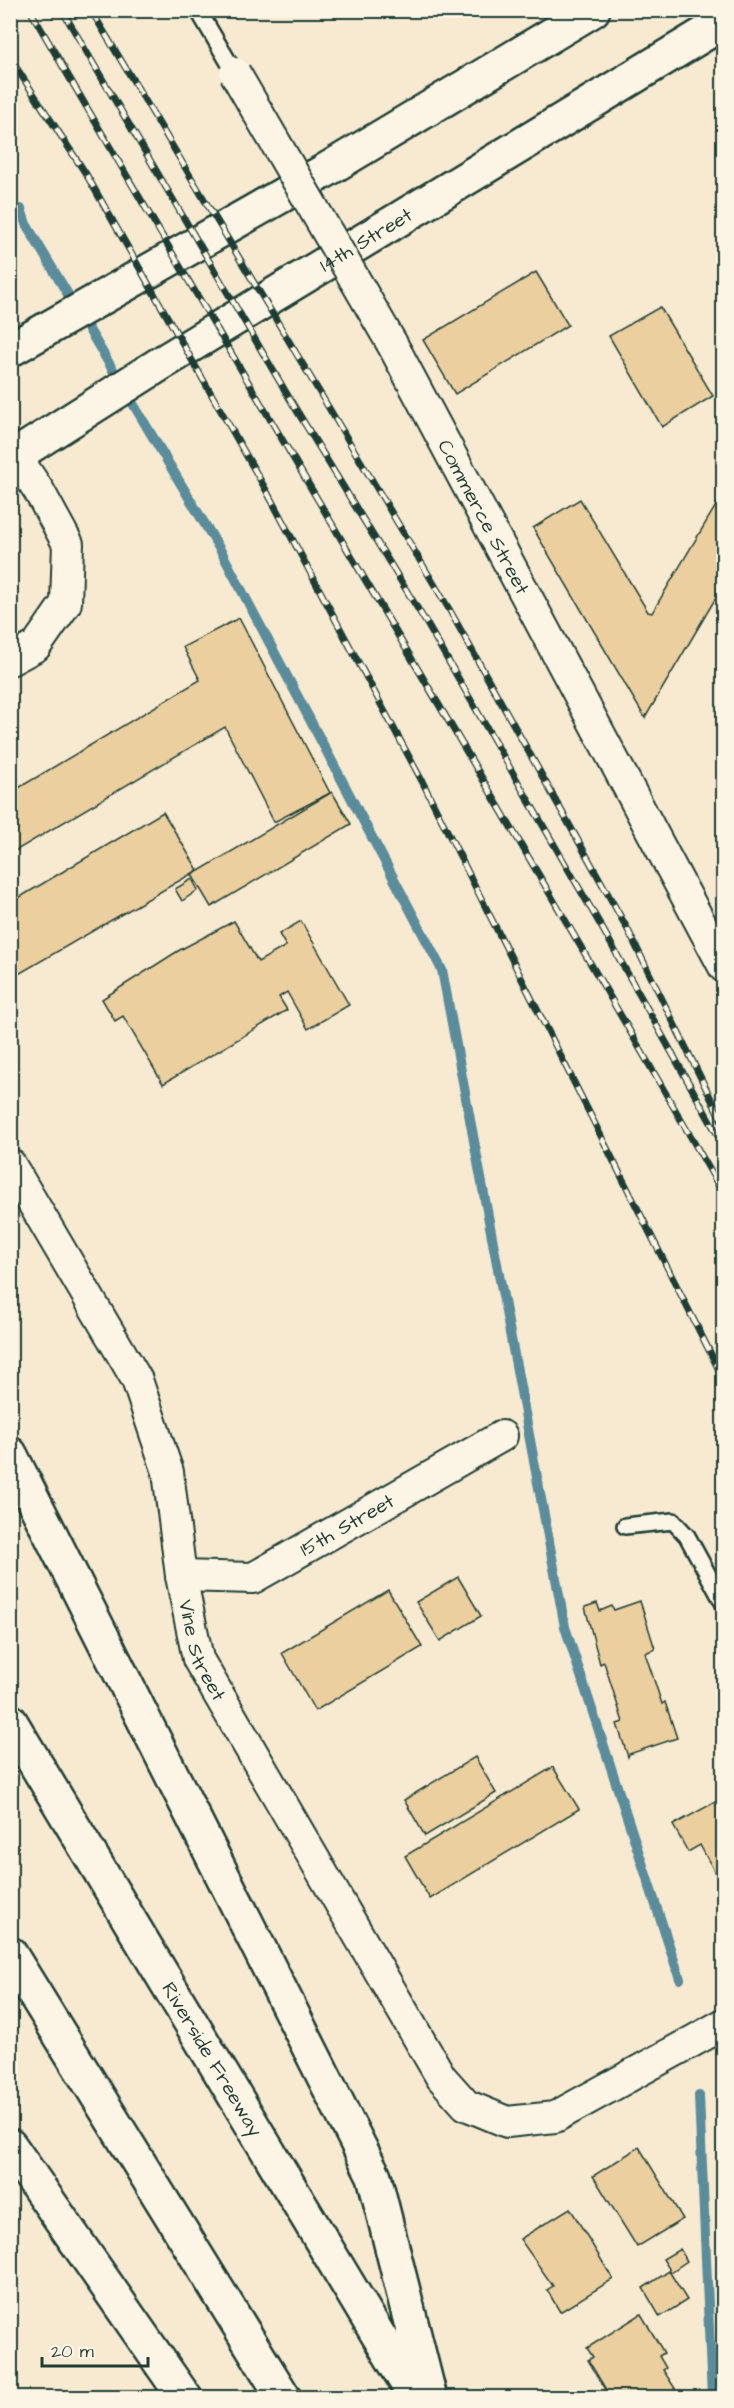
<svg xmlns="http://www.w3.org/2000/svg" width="734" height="2408" viewBox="0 0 734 2408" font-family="'Architects Daughter',sans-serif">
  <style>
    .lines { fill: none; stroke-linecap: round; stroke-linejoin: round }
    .stream { stroke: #5a8c9c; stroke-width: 10 }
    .building { fill: #ebcf9f; stroke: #1f3d34; stroke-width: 1.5 }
    .lane-casing { stroke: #1f3d34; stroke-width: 20 }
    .street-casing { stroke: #1f3d34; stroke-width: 34 }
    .primary-casing { stroke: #1f3d34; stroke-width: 38 }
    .highway-casing { stroke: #1f3d34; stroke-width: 38 }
    .lane { stroke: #fcf5e5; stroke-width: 15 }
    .street { stroke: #fcf5e5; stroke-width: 30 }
    .primary { stroke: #fcf5e5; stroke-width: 33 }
    .highway { stroke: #fcf5e5; stroke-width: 33 }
    .rail-casing { stroke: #1f3d34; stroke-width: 7 }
    .rail { stroke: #fcf5e5; stroke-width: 4.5; stroke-dasharray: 14; stroke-linecap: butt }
    .street-bridge-casing { stroke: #1f3d34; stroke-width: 34; stroke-linecap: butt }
    .street-bridge { stroke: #fcf5e5; stroke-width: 30 }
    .labels { text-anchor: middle; stroke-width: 6; stroke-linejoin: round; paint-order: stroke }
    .street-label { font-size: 20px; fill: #1f3d34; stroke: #fcf5e5 }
  </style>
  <rect width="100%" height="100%" fill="#f7ead0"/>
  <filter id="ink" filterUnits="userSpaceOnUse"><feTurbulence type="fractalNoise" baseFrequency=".0167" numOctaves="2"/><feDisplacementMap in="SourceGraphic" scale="12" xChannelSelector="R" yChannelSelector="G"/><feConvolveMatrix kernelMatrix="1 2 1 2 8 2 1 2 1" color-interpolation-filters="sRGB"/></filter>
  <g filter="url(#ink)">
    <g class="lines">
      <!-- stream -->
      <g class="stream">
        <polyline points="21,209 26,224 222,553 442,970 565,1627 680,1979"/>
        <polyline points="699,2096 712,2398"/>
      </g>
    </g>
    <!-- building -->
    <g class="building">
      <polygon points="536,272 568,325 455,394 423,340"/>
      <polygon points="660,307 713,396 662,427 609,336"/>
      <polygon points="724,492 724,584 645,718 533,528 580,499 648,612 652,613"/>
      <polygon points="239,618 330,793 274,822 225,727 10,854 10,793 200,680 183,647"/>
      <polygon points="332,792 351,824 211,907 192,875"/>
      <polygon points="163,812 198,870 10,979 10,903"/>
      <polygon points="192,879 198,890 182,901 175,889"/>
      <polygon points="234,921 258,962 286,946 279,934 301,921 349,1005 308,1029 287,992 279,997 287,1010 163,1084 123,1016 115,1021 102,999 178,951"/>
      <polygon points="458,1577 481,1616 440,1641 416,1602"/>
      <polygon points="388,1590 422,1647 315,1711 282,1653"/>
      <polygon points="640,1601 655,1649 645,1653 662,1704 665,1702 677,1738 629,1754 628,1757 617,1724 623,1722 604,1662 600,1664 585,1607 597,1603 600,1611 612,1606 614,1610"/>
      <polygon points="475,1757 496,1793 425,1836 404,1800"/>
      <polygon points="553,1767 579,1809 430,1899 405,1856"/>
      <polygon points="715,1802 724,1818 724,1877 719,1880 700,1845 688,1852 673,1825"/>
      <polygon points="639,2147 683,2219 637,2247 593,2176"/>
      <polygon points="570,2208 613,2279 560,2312 547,2290 553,2286 520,2239"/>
      <polygon points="680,2249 687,2261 671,2272 663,2259"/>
      <polygon points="669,2271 687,2300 660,2317 643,2288"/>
      <polygon points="641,2314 664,2353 659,2356 666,2368 663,2370 678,2393 671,2398 611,2398 588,2360 593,2357 587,2348"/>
    </g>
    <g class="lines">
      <defs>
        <g id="lane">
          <polyline points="198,10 235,73"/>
          <polyline points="625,1526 673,1521 687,1536 724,1604"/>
        </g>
        <g id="street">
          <path id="s1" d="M391,342L724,967"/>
          <polyline points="10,660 36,646 66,603 68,544 39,491 16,456"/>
          <path id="s2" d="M10,1164L137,1380L168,1472L181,1576L198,1659L441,2077L466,2105L507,2122L555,2117L724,2024"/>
          <path id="s3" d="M181,1576L253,1578L502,1436"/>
        </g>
        <g id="primary">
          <polyline points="10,350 323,172 593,10"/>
          <path id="s4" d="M10,459L160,364L724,22"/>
        </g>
        <g id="highway">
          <polyline points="10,1454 374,2176 430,2398"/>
          <path id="s5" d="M10,1721L416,2398"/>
          <polyline points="10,1954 284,2398"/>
          <polyline points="10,2146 185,2398"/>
        </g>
      </defs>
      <!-- lane casing -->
      <use href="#lane" class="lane-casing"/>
      <!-- street casing -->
      <use href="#street" class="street-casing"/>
      <!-- primary casing -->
      <use href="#primary" class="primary-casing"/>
      <!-- highway casing -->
      <use href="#highway" class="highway-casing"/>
      <!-- lane -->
      <use href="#lane" class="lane"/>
      <!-- street -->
      <use href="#street" class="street"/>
      <!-- primary -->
      <use href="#primary" class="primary"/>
      <!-- highway -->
      <use href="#highway" class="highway"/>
      <defs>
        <g id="rail">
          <path d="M30,10C260,406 497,797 724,1195"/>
          <polyline points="62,10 294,406 427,624 601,926 724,1146"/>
          <polyline points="91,10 449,609 628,930 724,1125"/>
          <polyline points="10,58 86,174 266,490 422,781 724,1380"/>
        </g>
      </defs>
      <!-- rail casing -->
      <use href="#rail" class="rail-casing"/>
      <!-- rail -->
      <use href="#rail" class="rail"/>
      <defs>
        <polyline id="street-bridge" points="235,73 391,342"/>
      </defs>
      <!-- street-bridge casing -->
      <use href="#street-bridge" class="street-bridge-casing"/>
      <!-- street-bridge -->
      <use href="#street-bridge" class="street-bridge"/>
    </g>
  </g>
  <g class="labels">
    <!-- street labels -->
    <g class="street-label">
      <text dy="7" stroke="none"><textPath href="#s4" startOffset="418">14th Street</textPath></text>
      <text dy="7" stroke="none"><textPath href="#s1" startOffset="198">Commerce Street</textPath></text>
      <text dy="7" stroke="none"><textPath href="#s3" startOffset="180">15th Street</textPath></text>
      <text dy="7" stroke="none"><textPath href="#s2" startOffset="530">Vine Street</textPath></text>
      <text dy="7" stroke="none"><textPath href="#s5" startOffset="394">Riverside Freeway</textPath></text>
    </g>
  </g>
  <!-- margin -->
  <rect width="734" height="2408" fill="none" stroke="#fcf5e5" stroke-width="36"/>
  <rect x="18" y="18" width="698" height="2372" fill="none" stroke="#1f3d34" stroke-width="2" filter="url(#ink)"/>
  <!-- scale -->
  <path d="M42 2357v9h106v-9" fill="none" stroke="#1f3d34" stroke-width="3"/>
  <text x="51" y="2357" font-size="18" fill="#1f3d34" stroke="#fcf5e5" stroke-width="4.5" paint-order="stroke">20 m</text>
</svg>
